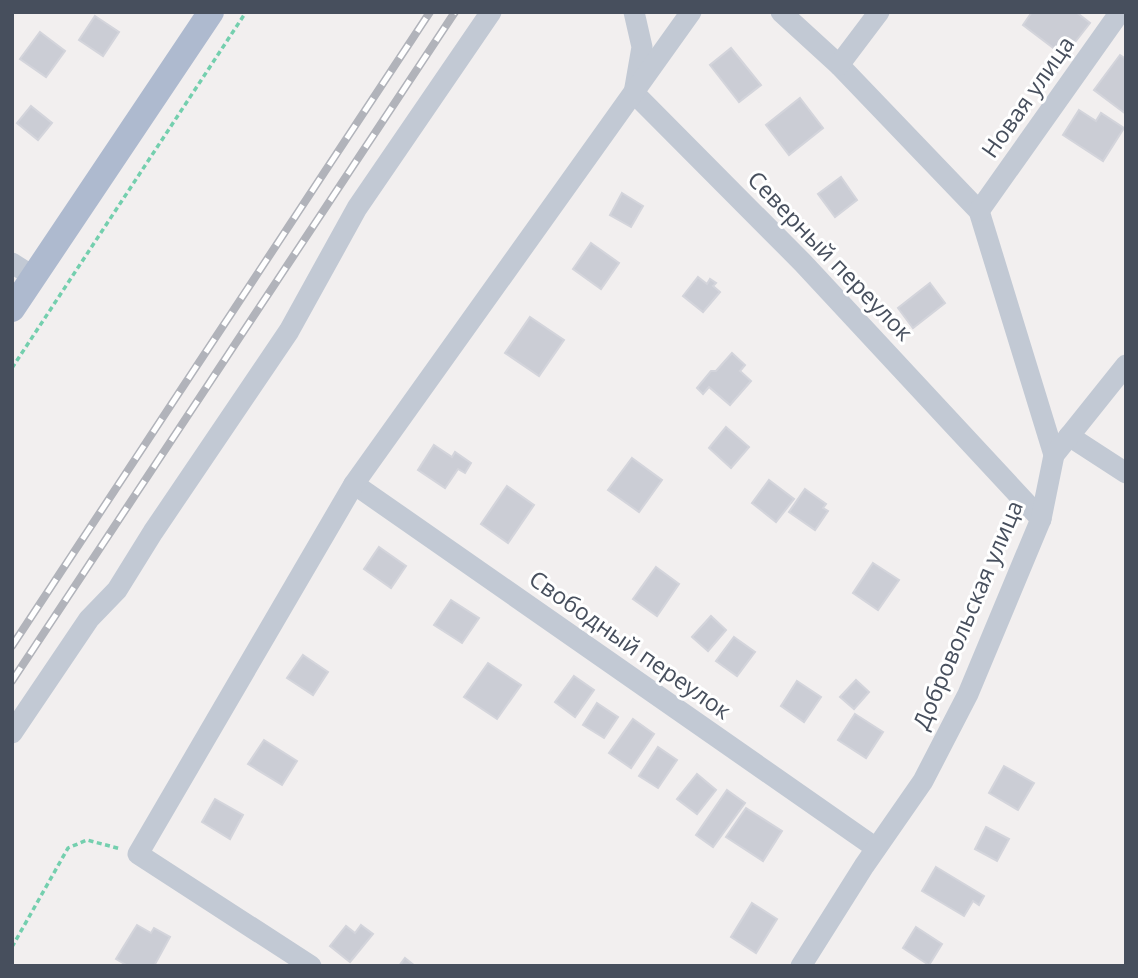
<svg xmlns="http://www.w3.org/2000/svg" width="1138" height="978" viewBox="0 0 1138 978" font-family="'Open Sans',sans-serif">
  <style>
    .building { fill: #cbcdd5; stroke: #d3d4db; stroke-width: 2 }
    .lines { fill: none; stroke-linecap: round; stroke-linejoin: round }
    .path { stroke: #74cfae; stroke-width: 3.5; stroke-dasharray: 5 3.5; stroke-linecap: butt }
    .minor { stroke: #c2c9d4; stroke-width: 21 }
    .major { stroke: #aebacf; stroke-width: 26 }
    .rail-casing { stroke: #b1b3ba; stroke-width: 8 }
    .rail { stroke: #fff; stroke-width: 5; stroke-dasharray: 16; stroke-linecap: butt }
    .labels { text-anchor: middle; stroke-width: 6; stroke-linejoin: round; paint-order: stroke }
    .street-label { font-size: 23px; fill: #474f5d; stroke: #fff }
  </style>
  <rect width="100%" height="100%" fill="#f2efef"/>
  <!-- building -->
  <g class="building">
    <polygon points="1032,12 1076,12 1090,23 1064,56 1023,25"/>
    <polygon points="95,16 119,32 103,56 79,40"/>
    <polygon points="40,32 65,51 46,77 20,59"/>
    <polygon points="731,48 761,85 739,102 710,65"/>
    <polygon points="1120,55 1126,59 1126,114 1094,90"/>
    <polygon points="800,98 823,128 789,155 766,125"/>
    <polygon points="31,106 52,123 38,140 17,123"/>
    <polygon points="1079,110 1096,121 1101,113 1124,128 1103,161 1063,135"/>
    <polygon points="841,177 857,200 835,217 818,194"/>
    <polygon points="622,193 643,206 631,227 610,215"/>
    <polygon points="591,243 619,263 601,289 573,269"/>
    <polygon points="698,277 707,284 710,279 716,283 713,286 720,292 703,312 683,296"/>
    <polygon points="930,283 945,303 913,328 898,308"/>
    <polygon points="530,317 564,340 539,376 505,353"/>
    <polygon points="732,353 745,365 740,371 751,381 730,405 709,387 703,394 697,388 711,371 716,371"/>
    <polygon points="726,427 749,447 731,468 709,448"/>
    <polygon points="434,445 452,457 455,452 471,463 465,473 458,469 445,488 418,470"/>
    <polygon points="632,458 662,480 639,512 608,490"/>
    <polygon points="769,480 794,499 776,522 752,503"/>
    <polygon points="507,486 534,505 508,543 481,524"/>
    <polygon points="805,489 826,504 823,508 828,511 815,530 789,512"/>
    <polygon points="379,547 406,566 391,588 364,569"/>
    <polygon points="873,563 899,580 878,610 853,593"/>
    <polygon points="656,567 679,584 657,616 633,599"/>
    <polygon points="451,600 479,618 462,643 434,625"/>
    <polygon points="711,616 726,630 708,651 692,637"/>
    <polygon points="734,637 755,652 737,676 716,661"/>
    <polygon points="303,655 328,672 313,695 287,678"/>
    <polygon points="488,663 521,685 497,719 464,697"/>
    <polygon points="574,676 594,690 575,717 555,702"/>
    <polygon points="856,680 869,692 854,709 840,697"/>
    <polygon points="797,681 821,697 804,722 781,706"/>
    <polygon points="597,703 618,717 604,738 583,725"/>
    <polygon points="855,714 883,732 866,758 838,740"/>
    <polygon points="633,719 654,734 631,768 609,753"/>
    <polygon points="264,740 297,761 282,785 248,764"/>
    <polygon points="658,747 677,760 658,788 639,776"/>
    <polygon points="1004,766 1034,783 1018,810 989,793"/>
    <polygon points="697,774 716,790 697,814 677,799"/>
    <polygon points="727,790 745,803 713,847 696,835"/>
    <polygon points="215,799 243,815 230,839 202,822"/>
    <polygon points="746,808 782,831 763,861 726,837"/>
    <polygon points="986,827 1009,839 997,861 975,849"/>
    <polygon points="936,867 984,896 979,905 973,901 964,916 922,891"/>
    <polygon points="752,903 777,919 756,953 731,937"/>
    <polygon points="137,925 151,933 154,928 170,937 154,966 128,966 116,959"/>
    <polygon points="361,925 373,934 350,962 330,946 346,926 355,933"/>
    <polygon points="916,927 942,944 929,965 903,948"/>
    <polygon points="405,958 415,966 399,966"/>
  </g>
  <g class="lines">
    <!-- path -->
    <g class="path">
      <polyline points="12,368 246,12"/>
      <polyline points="12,947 68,848 87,840 121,849"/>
    </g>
    <!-- minor -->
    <g class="minor">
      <polyline points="634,12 642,47 634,93 803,263 1041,519"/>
      <polyline points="781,12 839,65 979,211 1054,455"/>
      <polyline points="839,65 879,12"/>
      <polyline points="979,211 1120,12"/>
      <polyline points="12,263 34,277"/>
      <polyline points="1069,436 1126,473"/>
      <polyline points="354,484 876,848"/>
      <polyline points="12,733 89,619 117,590 153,532 289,331 357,208 491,12"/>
      <polyline points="311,966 138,854 354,484 691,12"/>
      <polyline points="801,966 864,866 923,781 968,694 1041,519 1054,455 1126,365"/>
    </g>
    <!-- major -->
    <polyline class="major" points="12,309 211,12"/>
    <defs>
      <g id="rail">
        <polyline points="12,646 430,12"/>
        <polyline points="12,681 455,12"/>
      </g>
    </defs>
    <!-- rail casing -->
    <use href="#rail" class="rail-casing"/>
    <!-- rail -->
    <use href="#rail" class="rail"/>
  </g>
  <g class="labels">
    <!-- street labels -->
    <g class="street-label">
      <text transform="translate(1028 97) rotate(-55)" y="8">Новая улица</text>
      <text transform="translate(830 256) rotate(46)" y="8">Северный переулок</text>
      <text transform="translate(968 615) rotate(-67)" y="8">Добровольская улица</text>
      <text transform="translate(630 645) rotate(35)" y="8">Свободный переулок</text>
    </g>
  </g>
  <!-- border -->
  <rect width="1138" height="978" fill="none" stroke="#474f5d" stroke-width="28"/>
</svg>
